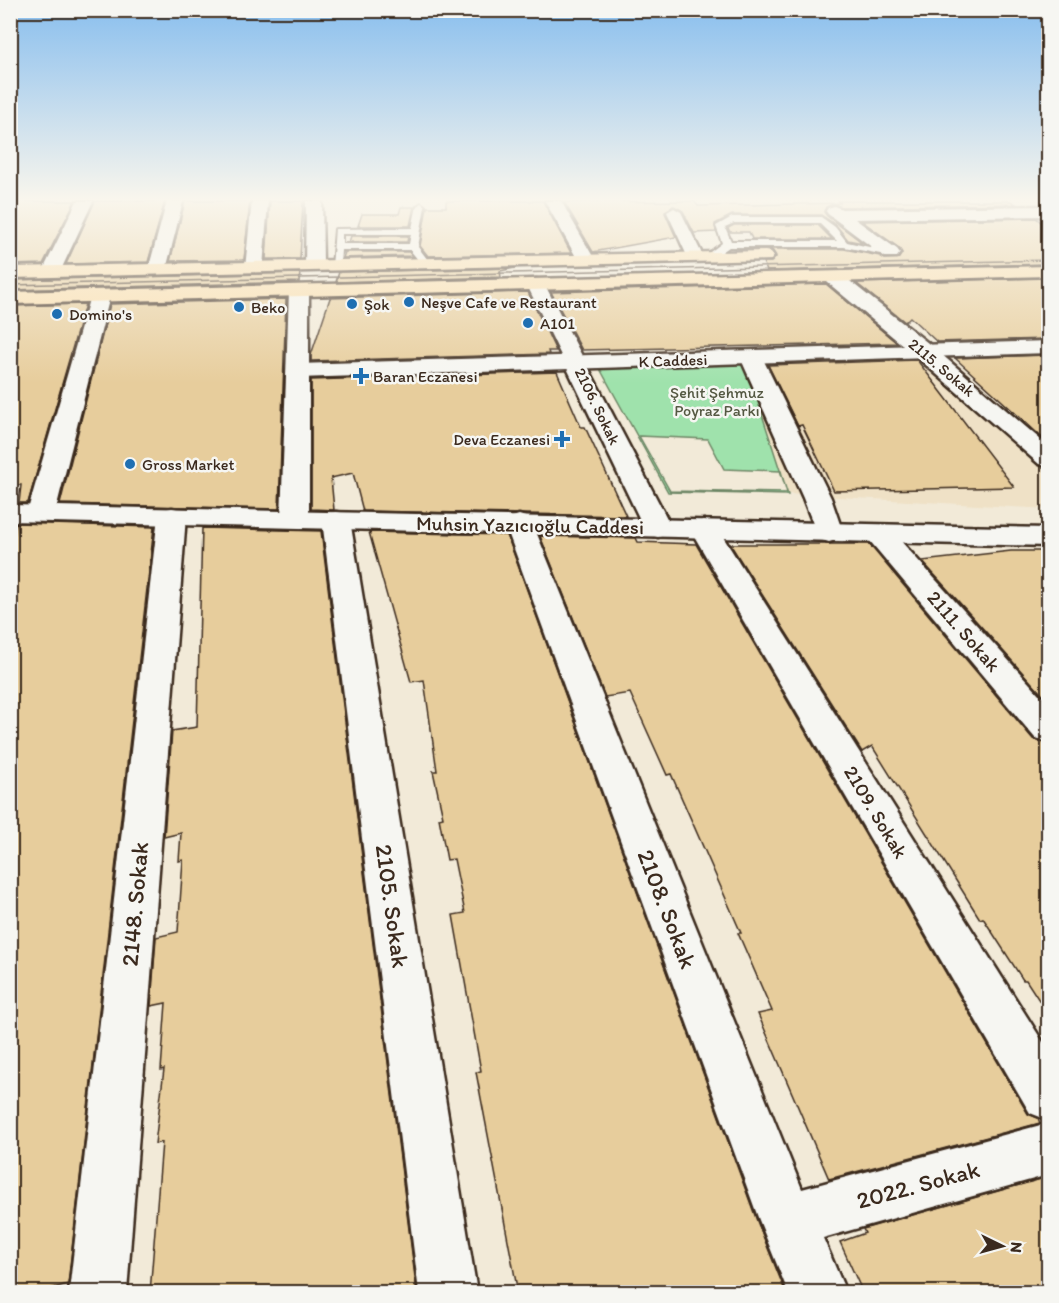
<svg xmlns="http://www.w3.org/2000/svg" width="1059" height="1303" viewBox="0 0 1059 1303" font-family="Itim,sans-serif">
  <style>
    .built { fill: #efe1c6 }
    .green { fill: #9fe2ac; stroke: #6d8665; stroke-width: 1.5; fill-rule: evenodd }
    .building { fill: #e7cd9c; stroke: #3b2a1e; stroke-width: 1.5 }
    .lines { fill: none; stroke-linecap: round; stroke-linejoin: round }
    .service-casing { stroke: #3b2a1e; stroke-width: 4 }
    .pedestrian-casing { stroke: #3b2a1e; stroke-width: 5 }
    .minor-casing { stroke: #3b2a1e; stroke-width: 5 }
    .tertiary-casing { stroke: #3b2a1e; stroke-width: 5 }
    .secondary-casing { stroke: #3b2a1e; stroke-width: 5 }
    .primary-casing { stroke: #3b2a1e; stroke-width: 5 }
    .service { fill: #f6f6f2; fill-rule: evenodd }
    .pedestrian { fill: #f6f6f2; fill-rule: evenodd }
    .minor { fill: #f6f6f2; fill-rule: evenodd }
    .tertiary { fill: #f6f6f2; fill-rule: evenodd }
    .secondary { fill: #f6f6f2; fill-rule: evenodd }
    .primary { fill: #faddab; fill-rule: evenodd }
    .tram { stroke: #3b2a1e; stroke-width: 1.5 }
    .poi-dot { fill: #1f6fb2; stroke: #f6f6f2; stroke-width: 2 }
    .labels { text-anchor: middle; stroke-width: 5; stroke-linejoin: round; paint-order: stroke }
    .far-poi-label { font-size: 16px; fill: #3b2a1e; stroke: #f6f6f2; text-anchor: start }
    .far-street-label { font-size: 16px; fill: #3b2a1e; stroke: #f6f6f2 }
    .far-park-label { font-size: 16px; fill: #545842; stroke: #f6f6f2 }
    .street-label { font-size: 20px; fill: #3b2a1e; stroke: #f6f6f2 }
    .near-street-label { font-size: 24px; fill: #3b2a1e; stroke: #f6f6f2 }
  </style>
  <rect width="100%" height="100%" fill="#f2ead8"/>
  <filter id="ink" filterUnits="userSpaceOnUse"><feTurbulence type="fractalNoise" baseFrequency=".0167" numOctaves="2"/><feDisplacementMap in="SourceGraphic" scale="12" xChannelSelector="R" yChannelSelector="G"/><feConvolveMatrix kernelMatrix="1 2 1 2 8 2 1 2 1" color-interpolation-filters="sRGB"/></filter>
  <g filter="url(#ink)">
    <!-- built -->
    <g class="built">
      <polygon points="609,201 810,201 819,208 711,210 707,204 614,208"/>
      <polygon points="920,357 1048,472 1048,509 787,494 745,362"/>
    </g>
    <!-- green -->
    <path class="green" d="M745,362L788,495L668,492L599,367ZM639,436L708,439L724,469L781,471L787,493L670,491Z"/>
    <!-- building -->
    <g class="building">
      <polygon points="10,201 75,201 43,264 10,265"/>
      <polygon points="95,201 165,201 148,262 66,264"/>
      <polygon points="185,201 250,201 244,260 170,261"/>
      <polygon points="270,201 303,201 300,259 266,259"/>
      <polygon points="446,201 543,201 571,253 428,256 420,246 427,207 446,207"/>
      <polygon points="694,201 698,206 841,203 837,201 1011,201 1016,204 842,207 833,204 826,207 824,212 827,216 863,243 848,240 836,225 821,215 732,215 715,224 716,232 694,233 683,211 673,206 665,213 676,237 593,252 564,202"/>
      <polygon points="401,207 414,207 410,226 358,226 362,214 399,214"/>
      <polygon points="1036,218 1048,228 1048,264 767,271 763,262 771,262 776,257 773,251 768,249 844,249 880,256 885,259 899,258 902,253 899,248 862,221"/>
      <polygon points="734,225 818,225 832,239 752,239 749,232 730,232 728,228"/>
      <polygon points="351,236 408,236 407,242 349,242"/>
      <polygon points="345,252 409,252 412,256 343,258"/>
      <polygon points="515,268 500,271 501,277 336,282 339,272"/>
      <polygon points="300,273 299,282 10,290 10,280"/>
      <polygon points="1048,278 1048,339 937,342 910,317 905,322 856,283"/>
      <polygon points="826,284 897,343 582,350 551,292"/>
      <polygon points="528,292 556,351 548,351 549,354 311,361 311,355 330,298"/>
      <polygon points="286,299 279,509 60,504 110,304"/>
      <polygon points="85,304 28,503 19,503 21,485 10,485 10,306"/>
      <polygon points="1048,355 1048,443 955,358"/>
      <polygon points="917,360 1014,487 834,491 802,425 798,426 768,365"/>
      <polygon points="557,372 581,427 585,427 626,516 363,511 353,473 331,478 334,510 311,509 311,380"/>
      <polygon points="16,523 154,527 68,1284 35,1293 10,1293 10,566"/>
      <polygon points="202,528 321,531 417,1293 150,1293 162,1142 155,1144 164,1069 161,1070 166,1003 151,1006 156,937 178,932 183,860 179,861 181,833 164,837 172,731 197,727"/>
      <polygon points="369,532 507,535 757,1221 786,1293 518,1293 476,1072 481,1071 453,915 465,913 454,859 447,860 439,818 443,817 433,771 437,771 424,680 411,682"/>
      <polygon points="540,536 636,538 638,542 696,544 1028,1114 1038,1118 1040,1123 829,1179 758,1014 772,1011 738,933 741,933 671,774 667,775 630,693 605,697"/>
      <polygon points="730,544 869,544 1033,739 1048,744 1048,1014 1026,980 1023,980 983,918 980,919 872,746 862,752"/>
      <polygon points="1011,551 1048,551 1048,701 922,561"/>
      <polygon points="1048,1177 1048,1293 863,1293 840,1242 865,1233 863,1229"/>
    </g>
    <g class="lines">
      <defs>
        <g id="service">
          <path d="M421,203L425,206L418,247L431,264L429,266H423L410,250H341L340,265L332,267L335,229L412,228L417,206ZM342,234H411L409,244H342Z"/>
          <path d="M732,217H821L835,227L847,242L896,253L891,256L844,247H729L712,259H706V255L722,243L716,226ZM734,223H819L837,241H731L725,227Z"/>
        </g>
        <polygon id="pedestrian" points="674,208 681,212 704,258 701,261 691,261 688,258 667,212"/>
        <g id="minor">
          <polygon points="77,201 93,201 60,272 57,276 45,276 42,272"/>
          <polygon points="167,201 183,201 166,270 163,274 151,274 148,270"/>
          <polygon points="252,201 268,201 263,268 260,272 248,272 245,268"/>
          <polygon points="545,201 561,201 595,260 592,264 580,264"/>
          <polygon points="834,206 842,209 1048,206 1048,216 855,219 897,249 900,253 897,257 885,257 828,214 826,211 828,208"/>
          <polygon points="834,272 841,274 933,347 1048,446 1048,467 1039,464 917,357 827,282 825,278 827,274"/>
          <polygon points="536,279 543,281 545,285 672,528 668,534 658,537 648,534 644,528 527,285 529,281"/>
          <polygon points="299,285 306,287 309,291 309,519 305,525 295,527 285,525 281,519 289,291 292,287"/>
          <polygon points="100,290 107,292 110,296 55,513 51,519 41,521 31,519 27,513 90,296 93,292"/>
          <polygon points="751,351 759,352 762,357 831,498 843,533 839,539 829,542 819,539 803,498 740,357 743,352"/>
          <polygon points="172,508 182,510 186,516 127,1292 69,1292 158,516 162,510"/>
          <polygon points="336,512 346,514 350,520 477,1292 419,1292 322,520 326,514"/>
          <polygon points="519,515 529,518 533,524 802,1189 1048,1123 1048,1175 823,1238 846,1292 788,1292 759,1220 505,524 509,518"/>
          <polygon points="704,520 714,523 718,529 1048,1050 1048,1120 1030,1113 690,529 694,523"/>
          <polygon points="879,525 889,528 1048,704 1048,742 1035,738 869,540 865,534 869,528"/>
        </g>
        <g id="tertiary">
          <polygon points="306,201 322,201 323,266 320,270 308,270 305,266"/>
          <polygon points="1048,341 1048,353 298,378 290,376 287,371 290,366 298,364"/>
        </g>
        <polygon id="secondary" points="10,505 1048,528 1048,546 10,521"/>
        <g id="primary">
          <polygon points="765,251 771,252 774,256 771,260 10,278 10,267"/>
          <polygon points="1048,266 1048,276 10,304 10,292"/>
        </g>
      </defs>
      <!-- service casing -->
      <use href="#service" class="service-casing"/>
      <!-- pedestrian casing -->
      <use href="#pedestrian" class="pedestrian-casing"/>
      <!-- minor casing -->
      <use href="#minor" class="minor-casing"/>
      <!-- tertiary casing -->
      <use href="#tertiary" class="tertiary-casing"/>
      <!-- secondary casing -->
      <use href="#secondary" class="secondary-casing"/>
      <!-- primary casing -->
      <use href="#primary" class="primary-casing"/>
      <!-- service -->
      <use href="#service" class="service"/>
      <!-- pedestrian -->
      <use href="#pedestrian" class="pedestrian"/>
      <!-- minor -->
      <use href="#minor" class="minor"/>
      <!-- tertiary -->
      <use href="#tertiary" class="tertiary"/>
      <!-- secondary -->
      <use href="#secondary" class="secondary"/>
      <!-- primary -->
      <use href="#primary" class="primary"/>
      <!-- tram -->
      <polyline class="tram" points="10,285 1048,260"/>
    </g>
  </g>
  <!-- sky -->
  <linearGradient id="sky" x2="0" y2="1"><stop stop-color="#88beee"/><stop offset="0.52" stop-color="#f9f6ed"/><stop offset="1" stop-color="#f9f6ed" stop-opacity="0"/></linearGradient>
  <rect width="1059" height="383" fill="url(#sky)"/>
  <!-- markers -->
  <g class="poi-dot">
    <circle cx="409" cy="302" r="6"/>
    <circle cx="352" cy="304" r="6"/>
    <circle cx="239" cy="307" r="6"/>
    <circle cx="57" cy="314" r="6"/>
    <circle cx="528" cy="323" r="6"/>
    <path d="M358 367h6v6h6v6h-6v6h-6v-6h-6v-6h6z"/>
    <path d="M559 430h6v6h6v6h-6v6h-6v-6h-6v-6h6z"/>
    <circle cx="130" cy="464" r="6"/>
  </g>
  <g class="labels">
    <!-- far-poi labels -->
    <g class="far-poi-label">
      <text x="421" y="308">Neşve Cafe ve Restaurant</text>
      <text x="364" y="310">Şok</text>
      <text x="251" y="313">Beko</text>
      <text x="69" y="320">Domino's</text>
      <text x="540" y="329">A101</text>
      <text x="373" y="382">Baran Eczanesi</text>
      <text x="550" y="445" text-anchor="end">Deva Eczanesi</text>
      <text x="142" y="470">Gross Market</text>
    </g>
    <!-- far-street labels -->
    <g class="far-street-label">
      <text transform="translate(673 360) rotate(-2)" y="6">K Caddesi</text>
      <text transform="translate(942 367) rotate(40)" y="6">2115. Sokak</text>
      <text transform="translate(598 406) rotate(64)" y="6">2106. Sokak</text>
    </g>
    <!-- far-park labels -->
    <g class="far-park-label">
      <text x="717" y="398">Şehit Şehmuz<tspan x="717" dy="18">Poyraz Parkı</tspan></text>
    </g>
    <!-- street labels -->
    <g class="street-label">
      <text transform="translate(530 525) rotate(1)" y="7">Muhsin Yazıcıoğlu Caddesi</text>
      <text transform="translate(964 631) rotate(49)" y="7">2111. Sokak</text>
      <text transform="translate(876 812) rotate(59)" y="7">2109. Sokak</text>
    </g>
    <!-- near-street labels -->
    <g class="near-street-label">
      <text transform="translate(135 904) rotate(-85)" y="8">2148. Sokak</text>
      <text transform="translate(392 906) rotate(82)" y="8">2105. Sokak</text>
      <text transform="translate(667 909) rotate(69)" y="8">2108. Sokak</text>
      <text transform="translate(918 1185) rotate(-15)" y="8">2022. Sokak</text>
    </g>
  </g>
  <!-- margin -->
  <rect width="1059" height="1303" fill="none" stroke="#f6f6f2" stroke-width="36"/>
  <rect x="18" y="18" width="1023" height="1267" fill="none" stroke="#3b2a1e" stroke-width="2" filter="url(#ink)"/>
  <!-- north arrow -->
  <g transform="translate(1002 1246) rotate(95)" stroke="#f6f6f2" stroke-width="4.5" paint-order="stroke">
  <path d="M0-4.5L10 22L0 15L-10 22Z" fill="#3b2a1e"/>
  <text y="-9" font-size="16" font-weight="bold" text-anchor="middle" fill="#3b2a1e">N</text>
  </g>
</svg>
